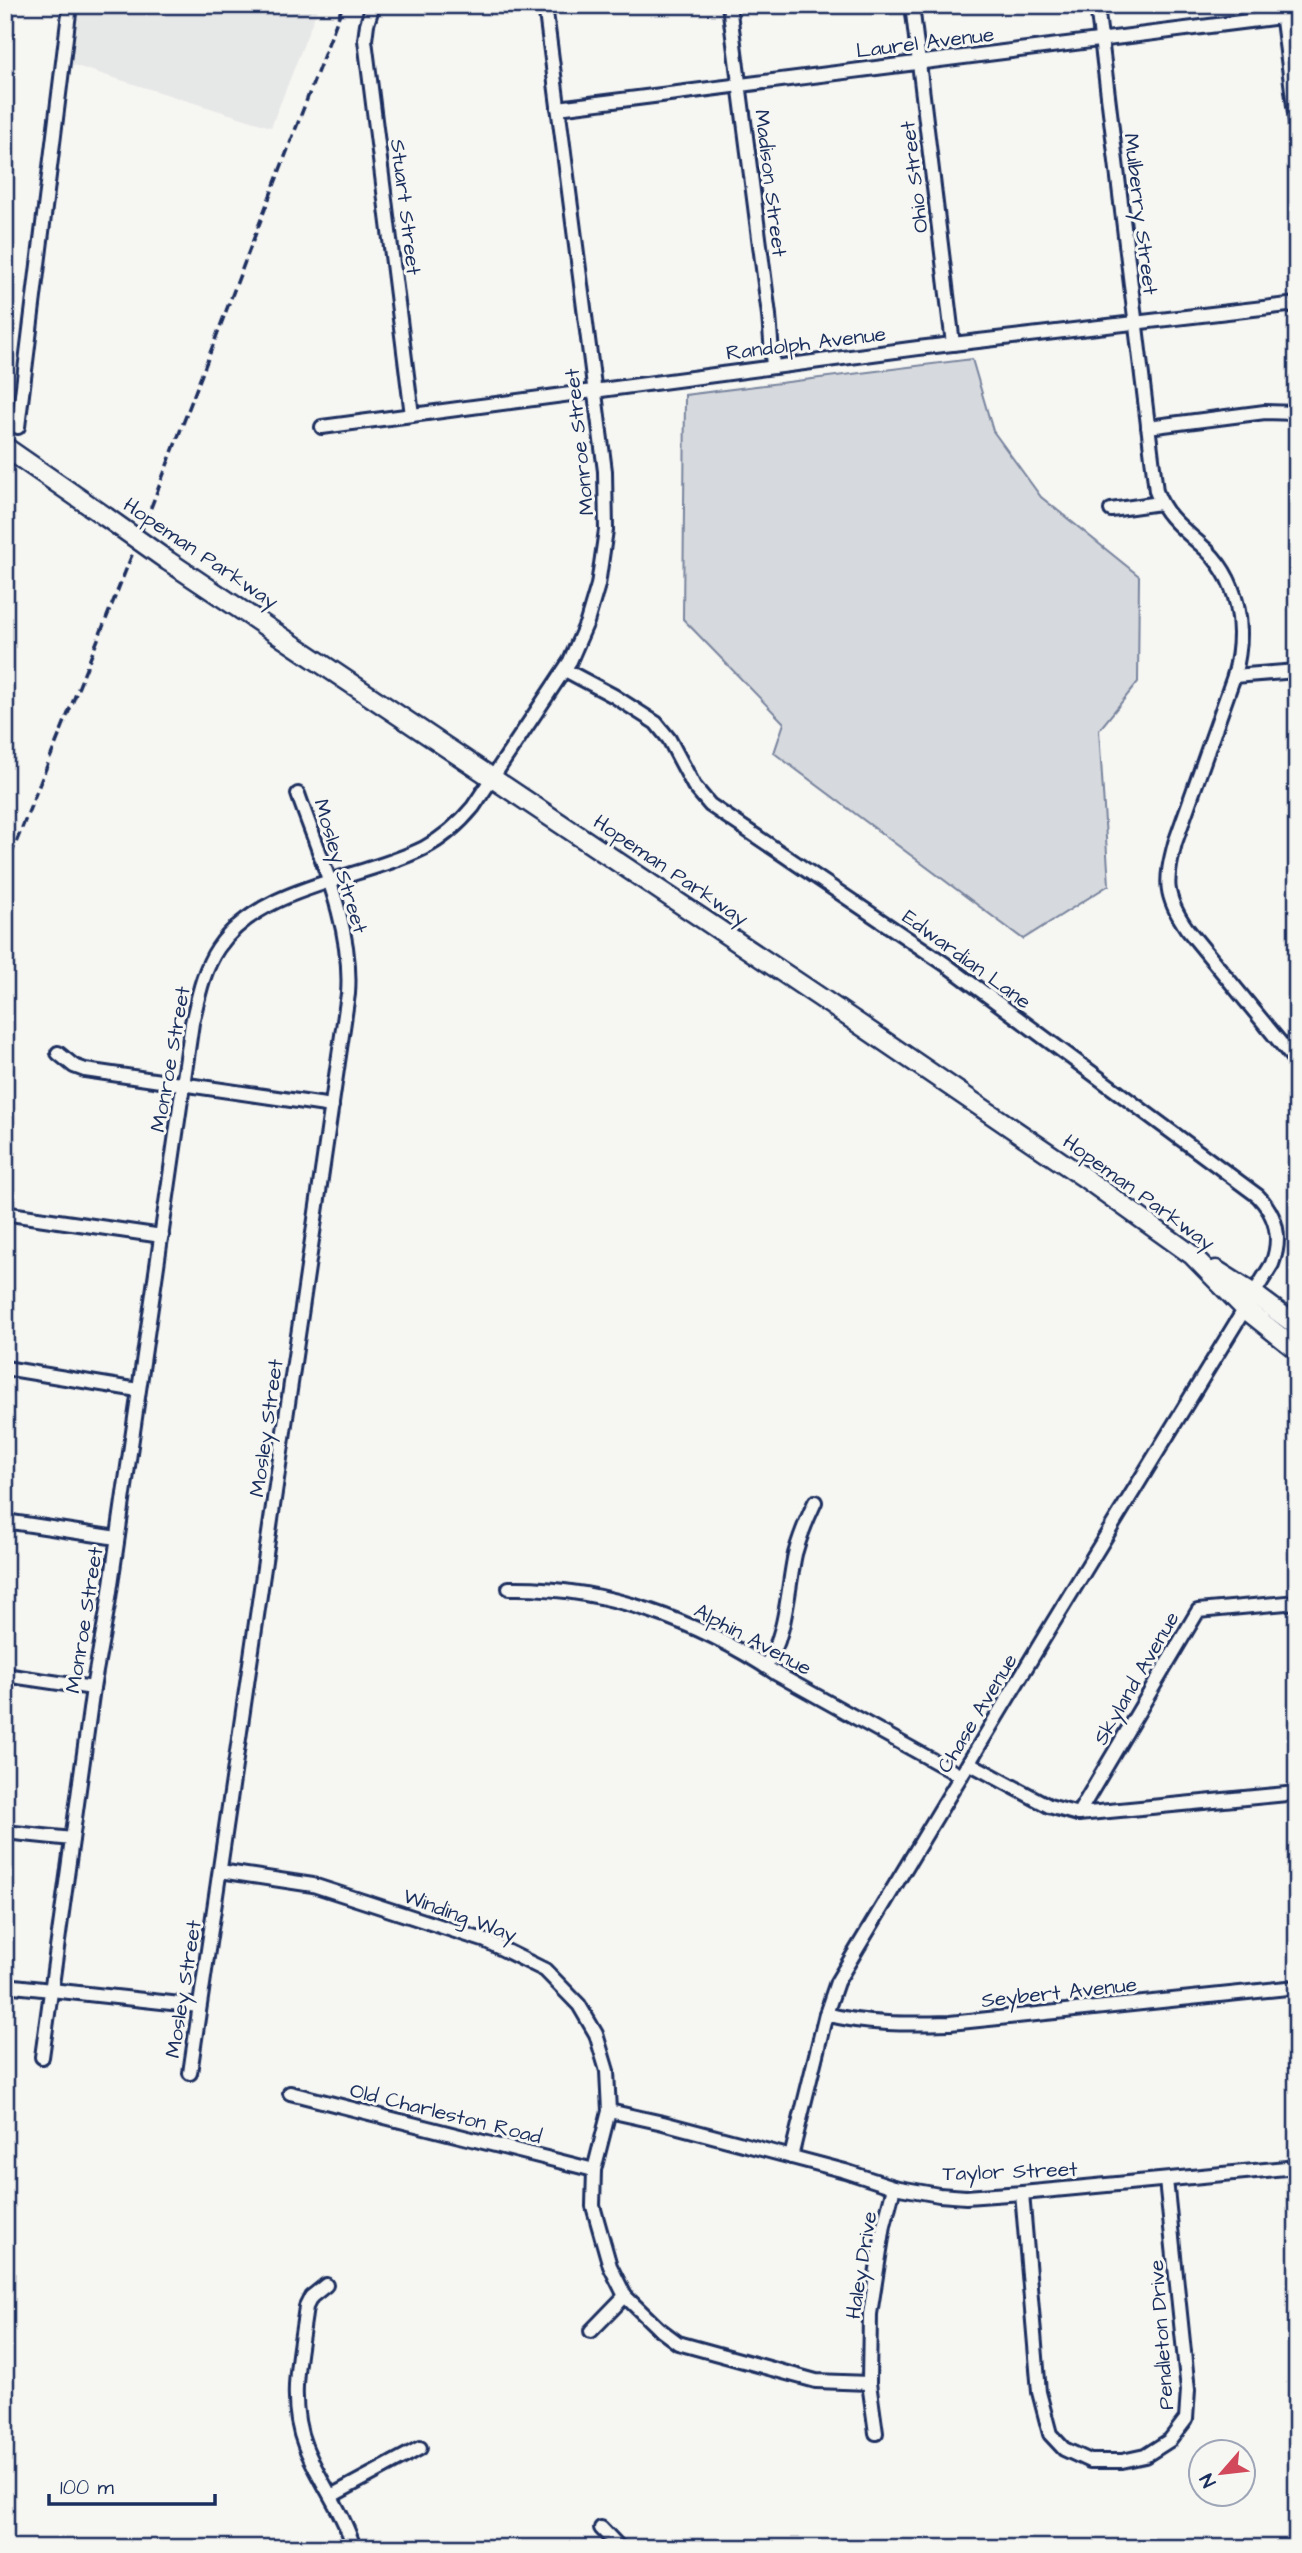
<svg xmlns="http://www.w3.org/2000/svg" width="1302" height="2553" viewBox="0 0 1302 2553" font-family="'Architects Daughter',sans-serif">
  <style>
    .built { fill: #e6e7e7 }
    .green { fill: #d6d9dd; stroke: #78849e; stroke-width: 2 }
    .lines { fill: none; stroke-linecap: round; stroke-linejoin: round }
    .minor-casing { stroke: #1b2f5e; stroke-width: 18 }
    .secondary-casing { stroke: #1b2f5e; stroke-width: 23 }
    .minor { stroke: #f6f6f2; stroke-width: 12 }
    .secondary { stroke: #f6f6f2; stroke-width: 18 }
    .rail { stroke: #1b2f5e; stroke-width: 3.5; stroke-dasharray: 10 5; stroke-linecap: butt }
    .secondary-bridge-casing { stroke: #1b2f5e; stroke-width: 23; stroke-linecap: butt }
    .secondary-bridge { stroke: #f6f6f2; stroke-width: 18 }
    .labels { text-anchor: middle; stroke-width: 6; stroke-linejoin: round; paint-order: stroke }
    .street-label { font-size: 21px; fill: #1b2f5e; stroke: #f6f6f2 }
  </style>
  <rect width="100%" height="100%" fill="#f6f6f2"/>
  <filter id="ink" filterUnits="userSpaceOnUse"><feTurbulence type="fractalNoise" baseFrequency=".0143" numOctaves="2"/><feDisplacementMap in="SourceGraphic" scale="14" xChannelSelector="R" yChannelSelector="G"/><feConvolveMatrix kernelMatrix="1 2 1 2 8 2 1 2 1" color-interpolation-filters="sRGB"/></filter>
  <g filter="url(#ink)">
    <!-- built -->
    <polygon class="built" points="78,5 319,5 271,127 70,64"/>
    <!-- green -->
    <polygon class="green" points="972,359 993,431 1041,497 1139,576 1138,682 1099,730 1109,885 1023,939 774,753 784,723 683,619 685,395"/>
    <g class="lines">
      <defs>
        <g id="minor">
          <polyline points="373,5 367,24 365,40 412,415"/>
          <polyline points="729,5 769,315 773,367"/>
          <polyline points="912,5 953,344"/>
          <path d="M1097,5L1156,491C1165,516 1181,527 1200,544C1240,578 1247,628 1234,676L1175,843C1165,881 1164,896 1187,929L1297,1063"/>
          <polyline points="1281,5 1297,129"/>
          <polyline points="558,108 1297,15"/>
          <polyline points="18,427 70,5"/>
          <polyline points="322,427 918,348 1297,304"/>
          <polyline points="1148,427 1265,412 1297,413"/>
          <polyline points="1111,510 1160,503"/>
          <path d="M565,670L614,696L656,723L669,739L694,786L710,805L945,964L1258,1196C1277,1216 1282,1238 1272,1264L1051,1626L837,1982L826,2014L791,2157"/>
          <polyline points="1234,676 1297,671"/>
          <polyline points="58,1053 74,1066 85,1070 332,1106"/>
          <polyline points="5,1210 10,1214 162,1236"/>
          <polyline points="5,1368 138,1390"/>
          <polyline points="5,1521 117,1538"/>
          <path d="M509,1588C604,1586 699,1621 777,1674L961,1776"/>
          <path d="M765,1666C786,1641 788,1586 795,1554C800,1536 807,1519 815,1502"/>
          <polyline points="5,1675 93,1688"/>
          <polyline points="969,1763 1049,1806 1078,1814 1297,1793"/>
          <polyline points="1078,1814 1198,1611 1297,1602"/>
          <polyline points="5,1832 72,1839"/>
          <polyline points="220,1871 313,1885 486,1941 545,1970 579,2005 596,2034 607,2071 609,2111 594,2170 593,2206 610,2266 625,2296 658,2328 678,2343 816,2381 869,2383"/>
          <polyline points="5,1985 199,2006"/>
          <path d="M826,2014C866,2025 909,2024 950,2023L1297,1987"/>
          <path d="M42,2057L93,1688L108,1605L192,1023C198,998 203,970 218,948C261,885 360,880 424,848C443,838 459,824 473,807L570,661L587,622L598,585L606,530L605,471L545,5"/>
          <path d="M190,2073L348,994C353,926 320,857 298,794"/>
          <polyline points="290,2093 594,2170"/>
          <polyline points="609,2111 663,2123 845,2171 894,2187 939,2195 966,2197 1022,2193 1297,2167"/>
          <polyline points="1022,2193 1039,2392 1050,2434 1064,2449 1090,2461 1122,2461 1145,2456 1170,2440 1186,2419 1188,2390 1166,2180"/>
          <path d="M326,2285L311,2297L306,2307C300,2353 287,2401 305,2446C319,2481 343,2511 354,2548"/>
          <polyline points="591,2331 625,2296"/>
          <polyline points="876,2433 869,2383 870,2314 884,2225 894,2187"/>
          <polyline points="331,2496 420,2448"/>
          <polyline points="601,2528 620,2548"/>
        </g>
        <g id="secondary">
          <polyline points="5,447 106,517"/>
          <polyline points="168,561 821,998 1082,1176 1192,1255 1244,1308 1297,1350"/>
          <polyline points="1216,1270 1254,1294 1297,1326"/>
        </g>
      </defs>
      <!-- minor casing -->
      <use href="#minor" class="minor-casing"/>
      <!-- secondary casing -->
      <use href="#secondary" class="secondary-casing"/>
      <!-- minor -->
      <use href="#minor" class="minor"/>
      <!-- secondary -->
      <use href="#secondary" class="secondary"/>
      <!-- rail -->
      <polyline class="rail" points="5,870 150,510 343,5"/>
      <defs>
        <polyline id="secondary-bridge" points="106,517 168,561"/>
      </defs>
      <!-- secondary-bridge casing -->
      <use href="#secondary-bridge" class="secondary-bridge-casing"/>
      <!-- secondary-bridge -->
      <use href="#secondary-bridge" class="secondary-bridge"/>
    </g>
  </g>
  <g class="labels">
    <!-- street labels -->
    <g class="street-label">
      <text transform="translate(925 42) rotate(-7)" y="7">Laurel Avenue</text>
      <text transform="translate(914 177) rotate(-97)" y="7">Ohio Street</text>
      <text transform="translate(771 183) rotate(83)" y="7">Madison Street</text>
      <text transform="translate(406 207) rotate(83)" y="7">Stuart Street</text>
      <text transform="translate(1141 214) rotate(83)" y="7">Mulberry Street</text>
      <text transform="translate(806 343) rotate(-7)" y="7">Randolph Avenue</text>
      <text transform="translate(579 442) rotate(-96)" y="7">Monroe Street</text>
      <text transform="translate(201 553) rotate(34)" y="7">Hopeman Parkway</text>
      <text transform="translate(341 866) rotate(73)" y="7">Mosley Street</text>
      <text transform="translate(671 870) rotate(34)" y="7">Hopeman Parkway</text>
      <text transform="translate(967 959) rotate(36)" y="7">Edwardian Lane</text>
      <text transform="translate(170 1059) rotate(-80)" y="7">Monroe Street</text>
      <text transform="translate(1139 1192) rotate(36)" y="7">Hopeman Parkway</text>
      <text transform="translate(266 1428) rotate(-82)" y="7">Mosley Street</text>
      <text transform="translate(84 1620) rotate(-81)" y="7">Monroe Street</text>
      <text transform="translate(753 1639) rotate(28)" y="7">Alphin Avenue</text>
      <text transform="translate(1136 1678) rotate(-60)" y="7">Skyland Avenue</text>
      <text transform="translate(977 1713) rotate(-59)" y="7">Chase Avenue</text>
      <text transform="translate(460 1915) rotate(20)" y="7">Winding Way</text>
      <text transform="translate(183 1989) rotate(-81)" y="7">Mosley Street</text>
      <text transform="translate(1059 1992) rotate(-6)" y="7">Seybert Avenue</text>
      <text transform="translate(446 2113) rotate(14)" y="7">Old Charleston Road</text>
      <text transform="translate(1010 2171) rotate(-2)" y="7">Taylor Street</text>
      <text transform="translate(861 2265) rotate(-81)" y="7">Haley Drive</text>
      <text transform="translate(1161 2335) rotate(-94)" y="7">Pendleton Drive</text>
    </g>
  </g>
  <!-- margin -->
  <rect width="1302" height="2553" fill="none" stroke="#f6f6f2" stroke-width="28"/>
  <rect x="14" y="14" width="1274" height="2525" fill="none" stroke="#1b2f5e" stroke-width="2.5" filter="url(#ink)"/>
  <!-- north arrow -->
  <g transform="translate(1222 2473) rotate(242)"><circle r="33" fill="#f6f6f2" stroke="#9ea6b7" stroke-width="2"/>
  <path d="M0-5L12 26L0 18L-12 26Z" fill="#d1495b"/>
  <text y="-10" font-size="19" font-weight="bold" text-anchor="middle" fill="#1b2f5e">N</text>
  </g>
  <!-- scale -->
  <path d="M49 2494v10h166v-10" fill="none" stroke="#1b2f5e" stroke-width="3.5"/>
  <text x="60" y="2494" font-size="21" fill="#1b2f5e" stroke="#f6f6f2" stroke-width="5" paint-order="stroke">100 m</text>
</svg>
